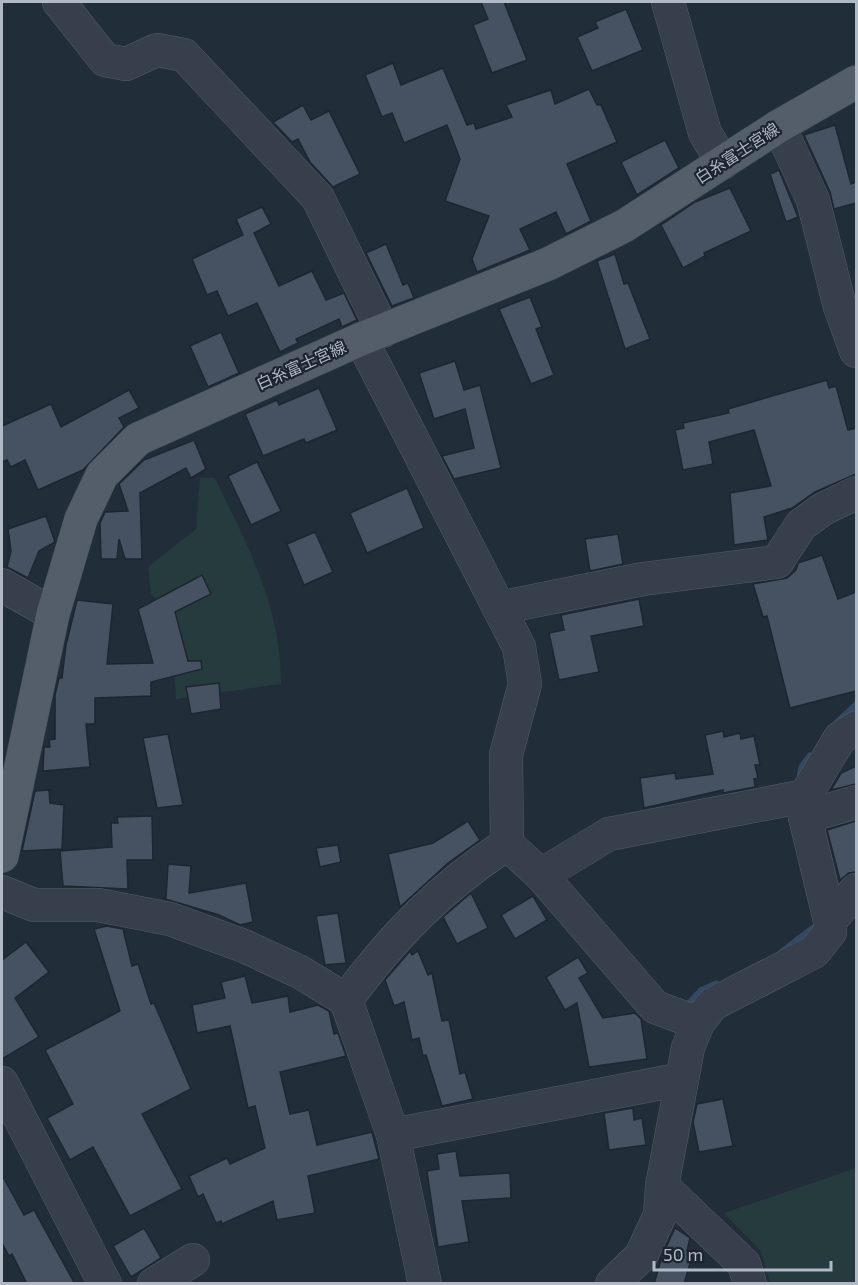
<svg xmlns="http://www.w3.org/2000/svg" width="858" height="1285" viewBox="0 0 858 1285" font-family="'Exo 2','Noto Sans JP',sans-serif">
  <style>
    .green { fill: #253b3d }
    .lines { fill: none; stroke-linecap: round; stroke-linejoin: round }
    .stream { stroke: #354862; stroke-width: 7 }
    .building { fill: #465262; stroke: #1d2631; stroke-width: 1.5 }
    .minor-casing { stroke: #545c68; stroke-width: 34 }
    .major-casing { stroke: #3f4854; stroke-width: 34 }
    .minor { stroke: #363f4b; stroke-width: 33 }
    .major { stroke: #545e6b; stroke-width: 33 }
    .labels { text-anchor: middle; stroke-width: 4.5; stroke-linejoin: round; paint-order: stroke }
    .street-label { font-size: 16px; fill: #b1b9c7; stroke: #1b242f }
  </style>
  <rect width="100%" height="100%" fill="#222d3a"/>
  <!-- green -->
  <g class="green">
    <path d="M200,478H215C247,543 282,610 281,684L176,699L171,614L151,594L148,567L196,529Z"/>
    <polygon points="856,1168 856,1283 770,1283 760,1250 724,1213"/>
  </g>
  <g class="lines">
    <!-- stream -->
    <g class="stream">
      <polyline points="838,722 856,705"/>
      <polyline points="800,778 802,767 810,756"/>
      <polyline points="782,952 816,926"/>
      <polyline points="685,1008 701,991 716,984"/>
    </g>
  </g>
  <!-- building -->
  <g class="building">
    <polygon points="481,2 504,2 527,60 492,73 473,25 488,19"/>
    <polygon points="626,9 643,50 592,71 577,37 598,28 595,22"/>
    <polygon points="393,63 401,85 443,68 467,125 474,123 476,129 512,117 506,105 551,90 555,104 589,89 597,105 601,105 617,142 567,164 591,221 566,234 556,212 520,229 530,250 477,272 472,259 489,216 445,201 460,159 447,125 404,143 392,113 382,117 365,75"/>
    <polygon points="303,105 311,120 329,111 360,174 333,187 310,162 298,139 292,142 275,124 273,122"/>
    <polygon points="835,125 851,184 856,182 856,203 834,209 830,192 804,135"/>
    <polygon points="665,140 679,168 637,195 621,162"/>
    <polygon points="779,170 798,217 786,222 770,174"/>
    <polygon points="730,188 751,231 704,253 705,256 683,268 661,225 695,202"/>
    <polygon points="262,207 271,224 254,233 279,286 312,271 326,300 344,293 357,320 342,327 339,319 296,339 298,343 280,352 257,303 228,316 217,291 207,295 192,259 243,235 236,219"/>
    <polygon points="386,244 403,285 408,283 414,298 392,306 366,253"/>
    <polygon points="615,254 624,284 628,283 650,339 625,349 597,261"/>
    <polygon points="530,297 542,327 536,329 554,375 531,384 499,309"/>
    <polygon points="221,332 239,373 208,387 190,346"/>
    <polygon points="455,361 464,390 480,385 501,468 454,479 442,456 474,448 465,409 434,419 419,373"/>
    <polygon points="827,380 829,388 836,386 848,430 856,428 856,474 815,492 792,508 764,517 768,540 734,545 730,493 771,486 754,430 709,442 713,464 683,470 675,430 684,428 683,423 729,413 728,409"/>
    <polygon points="319,388 337,430 306,443 304,439 263,456 245,414 277,400 279,405"/>
    <polygon points="129,390 139,408 119,418 124,427 83,470 38,490 25,460 11,467 7,460 2,462 2,426 51,404 61,427"/>
    <polygon points="194,440 206,469 191,478 186,468 140,493 142,559 125,559 119,539 117,559 101,559 100,523 105,512 128,511 119,484 144,460"/>
    <polygon points="257,462 281,511 251,525 228,476"/>
    <polygon points="407,488 424,528 367,553 350,513"/>
    <polygon points="46,516 55,542 39,551 28,578 7,567 11,551 8,529"/>
    <polygon points="315,532 333,572 304,585 287,544"/>
    <polygon points="618,534 623,564 590,571 585,539"/>
    <polygon points="822,555 838,599 856,592 856,691 790,708 767,616 763,617 753,584 787,578 796,570 798,563"/>
    <polygon points="202,575 211,594 175,612 188,661 201,661 202,669 151,682 151,696 95,698 95,724 86,724 90,767 43,771 44,747 50,747 49,740 55,739 55,695 59,678 62,678 66,645 77,600 113,604 107,664 153,663 138,609"/>
    <polygon points="639,599 644,626 591,636 599,672 559,680 549,633 564,630 561,615"/>
    <polygon points="219,683 221,709 191,714 186,687"/>
    <polygon points="723,731 724,737 740,733 741,739 754,736 760,765 755,765 758,778 754,779 755,787 723,793 723,790 644,808 640,778 675,773 676,779 713,774 705,735"/>
    <polygon points="168,734 183,805 157,808 143,738"/>
    <polygon points="856,766 856,784 831,790 841,773"/>
    <polygon points="49,790 50,803 64,805 62,849 22,851 35,791"/>
    <polygon points="152,816 153,860 127,860 128,889 63,886 60,851 112,847 111,823 118,823 117,817"/>
    <polygon points="468,821 480,840 448,863 400,907 388,854 433,843"/>
    <polygon points="856,821 856,872 849,873 840,880 827,830"/>
    <polygon points="338,845 341,862 320,867 316,848"/>
    <polygon points="168,864 191,866 189,893 246,883 253,922 240,925 219,915 162,898 166,898"/>
    <polygon points="471,893 488,928 457,944 443,917"/>
    <polygon points="533,896 547,920 515,939 501,915"/>
    <polygon points="338,913 346,963 325,965 316,916"/>
    <polygon points="107,926 123,929 132,966 138,964 151,1004 154,1003 191,1089 142,1114 182,1189 130,1216 93,1147 70,1160 47,1118 73,1104 45,1050 120,1011 94,929"/>
    <polygon points="26,942 49,972 15,998 39,1037 2,1059 2,960"/>
    <polygon points="410,951 412,955 418,951 428,975 432,973 442,1021 449,1020 460,1074 465,1072 473,1099 442,1106 426,1055 423,1056 419,1038 412,1040 404,1002 394,1006 385,980"/>
    <polygon points="578,957 588,973 579,978 603,1018 635,1013 641,1019 647,1059 589,1067 577,1003 565,1010 546,977"/>
    <polygon points="245,976 252,1003 288,996 290,1012 318,1005 329,1011 334,1034 338,1033 346,1056 280,1072 290,1114 309,1110 317,1145 372,1132 379,1159 308,1176 315,1213 277,1220 273,1201 222,1224 221,1221 216,1223 203,1194 198,1197 189,1176 227,1158 230,1164 265,1148 255,1106 248,1108 230,1026 197,1033 192,1005 225,998 221,982"/>
    <polygon points="723,1099 733,1146 699,1152 693,1122 697,1104"/>
    <polygon points="633,1108 634,1120 642,1118 646,1145 609,1150 604,1113"/>
    <polygon points="456,1151 460,1176 510,1173 511,1198 462,1201 469,1242 438,1247 427,1171 439,1169 437,1154"/>
    <polygon points="2,1175 24,1215 34,1210 75,1284 27,1284 12,1254 9,1256 2,1243"/>
    <polygon points="144,1228 161,1258 131,1277 113,1246"/>
    <polygon points="675,1228 690,1238 687,1251 693,1253 684,1284 654,1284 662,1256"/>
  </g>
  <g class="lines">
    <defs>
      <g id="minor">
        <polyline points="59,2 105,60 126,64 157,50 184,55 318,198 383,331"/>
        <polyline points="668,2 705,133 723,163"/>
        <polyline points="779,126 813,200 840,307 856,351"/>
        <polyline points="361,339 519,647 525,684 506,755 507,844 541,875 655,1007 698,1023"/>
        <polyline points="2,585 53,614"/>
        <polyline points="499,608 643,579 777,562 801,525 823,509 856,493"/>
        <polyline points="805,817 856,802"/>
        <polyline points="541,875 609,834 805,796 840,738 856,728"/>
        <path d="M2,892L34,905H98L170,919L244,946L300,972L346,1000C392,937 441,887 507,844"/>
        <polyline points="830,921 856,890"/>
        <polyline points="346,1000 393,1135 425,1284"/>
        <polyline points="2,1083 105,1284"/>
        <polyline points="393,1135 682,1079"/>
        <polyline points="662,1186 744,1264 750,1284"/>
        <polyline points="154,1284 193,1260"/>
        <polyline points="612,1284 641,1256 660,1215 662,1186 688,1048 698,1023 713,1004 814,952 830,932 830,921 805,817 805,796"/>
      </g>
      <polyline id="major" points="2,856 53,614 81,519 102,475 138,439 361,339 548,264 624,226 779,126 856,82"/>
    </defs>
    <!-- minor casing -->
    <use href="#minor" class="minor-casing"/>
    <!-- major casing -->
    <use href="#major" class="major-casing"/>
    <!-- minor -->
    <use href="#minor" class="minor"/>
    <!-- major -->
    <use href="#major" class="major"/>
  </g>
  <g class="labels">
    <!-- street labels -->
    <g class="street-label">
      <text transform="translate(737 153) rotate(-33)" y="6">白糸富士宮線</text>
      <text transform="translate(301 365) rotate(-24)" y="6">白糸富士宮線</text>
    </g>
  </g>
  <!-- border -->
  <rect width="858" height="1285" fill="none" stroke="#b1b9c7" stroke-width="6"/>
  <!-- scale -->
  <path d="M654 1261v9h177v-9" fill="none" stroke="#b1b9c7" stroke-width="3"/>
  <text x="663" y="1261" font-size="18" fill="#b1b9c7" stroke="#1b242f" stroke-width="4.5" paint-order="stroke">50 m</text>
</svg>
